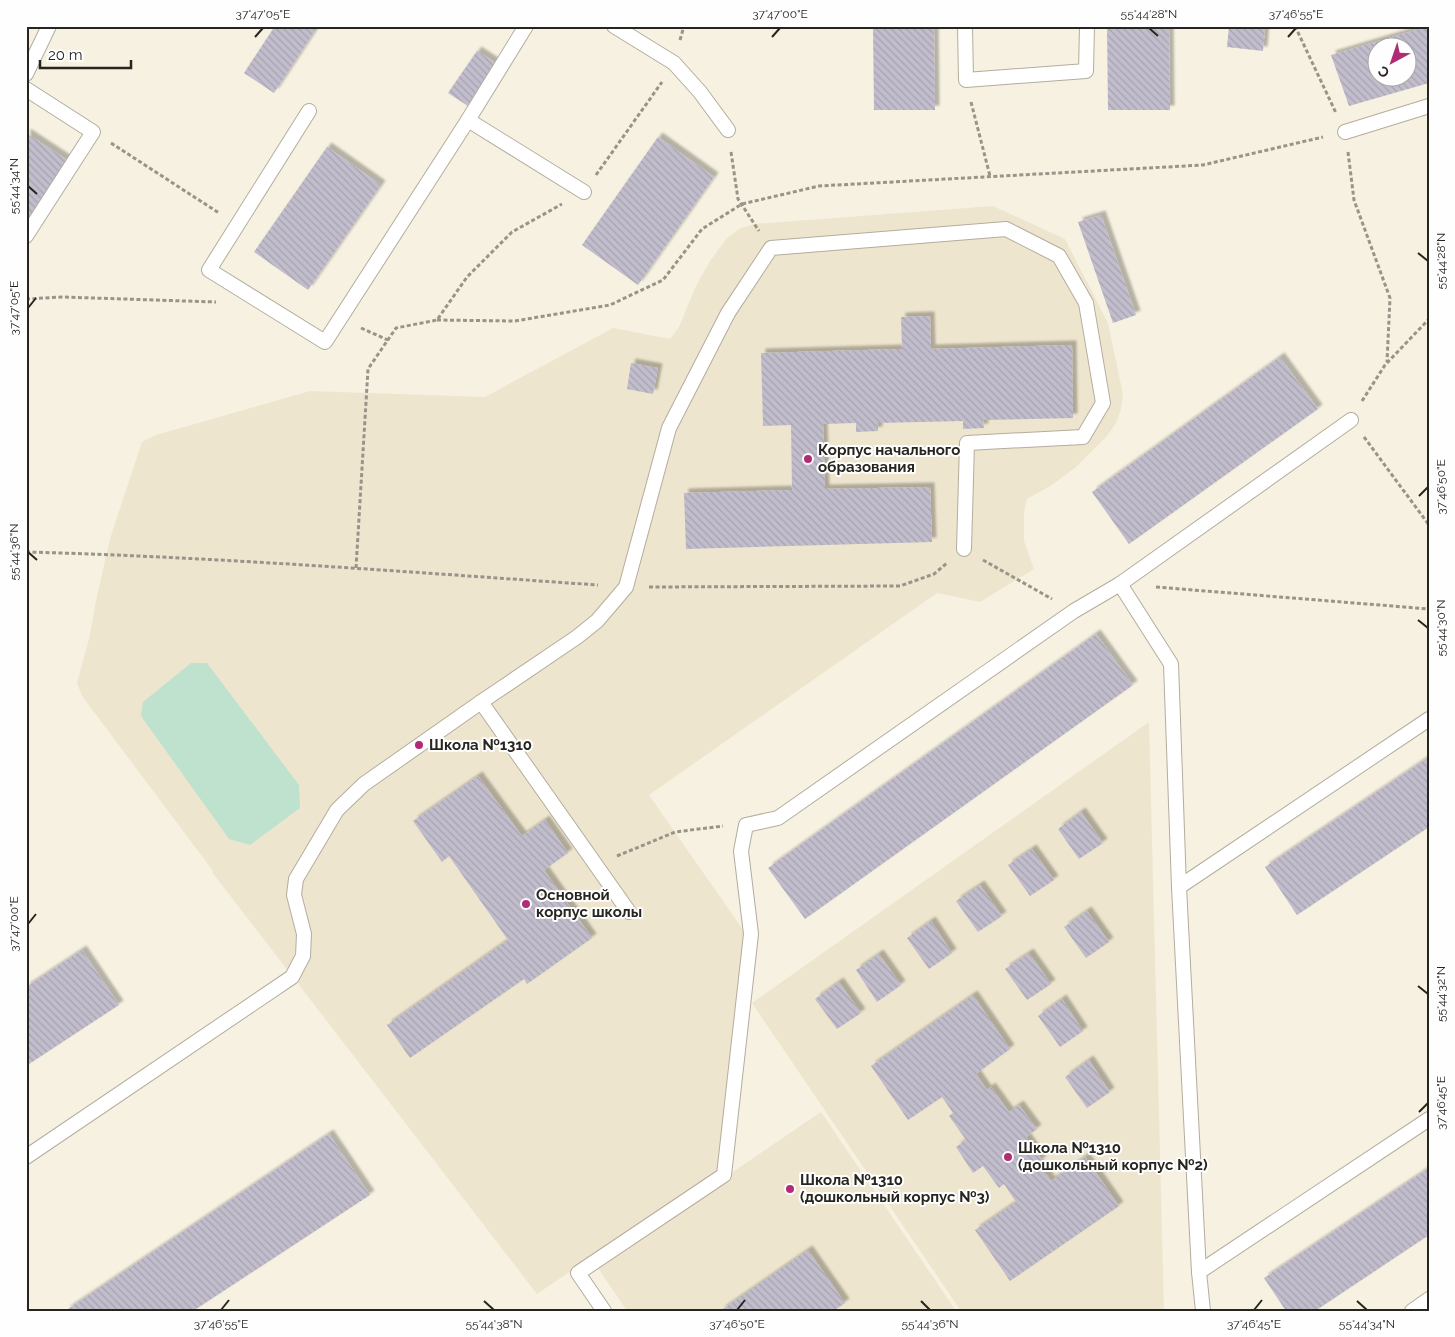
<svg xmlns="http://www.w3.org/2000/svg" width="1455" height="1337" viewBox="0 0 1455 1337" font-family="Raleway,sans-serif">
  <style>
    .built { fill: #eee5ce }
    .grass { fill: #bee2ce }
    .building { fill: url(#building-back-hatch); fill-rule: evenodd; filter: url(#shadow) }
    .lines { fill: none; stroke-linecap: round; stroke-linejoin: round }
    .service-casing { stroke: #b3ad9e; stroke-width: 16 }
    .path { stroke: #989489; stroke-width: 3; stroke-dasharray: 4 2.5; stroke-linecap: butt }
    .service { stroke: #fff; stroke-width: 14 }
    .ticks { fill: none; stroke: #27251f; stroke-width: 2 }
    .poi-dot { fill: #b02c75; stroke: #fefefe; stroke-width: 2 }
    .labels { text-anchor: middle; stroke-width: 4; stroke-linejoin: round; paint-order: stroke }
    .poi-label { font-size: 15px; font-weight: bold; fill: #27251f; stroke: #fefefe; text-anchor: start }
    .neatline { fill: none; stroke: #27251f; stroke-width: 2 }
    .ticks-label { font-size: 12px; text-anchor: middle; fill: #27251f }
  </style>
  <defs>
    <pattern id="building-back-hatch" width="6" height="6" patternUnits="userSpaceOnUse" patternTransform="scale(1.25)"><rect width="6" height="6" fill="#c1bdcc"/><path d="M-1 5l2 2M0 0l6 6M5-1l2 2" fill="none" stroke="#a6a2af"/></pattern>
    <filter id="shadow"><feDropShadow dx="4.5" dy="-4.5" stdDeviation="1" flood-color="#0004"/></filter>
  </defs>
  <rect width="100%" height="100%" fill="#f7f1e1"/>
  <!-- built -->
  <g class="built">
    <polygon points="993,206 1065,239 1108,323 1123,395 1121,409 1116,423 1107,436 1076,467 1052,485 1027,499 1024,512 1024,541 1034,569 980,602 937,593 649,795 746,934 718,1171 537,1294 212,872 213,871 82,696 77,683 89,639 97,596 110,539 142,442 156,435 310,391 485,397 613,328 670,339 679,327 696,286 710,261 727,238 739,229 754,224"/>
    <polygon points="1149,722 1164,1311 961,1311 752,1003"/>
    <polygon points="821,1112 956,1311 627,1311 596,1265"/>
  </g>
  <!-- grass -->
  <polygon class="grass" points="191,663 207,663 299,785 300,808 250,845 229,839 141,716 143,702"/>
  <!-- building -->
  <g class="building">
    <polygon points="275,26 318,26 274,93 244,73"/>
    <polygon points="873,26 934,26 935,110 874,110"/>
    <polygon points="1107,26 1169,26 1170,110 1108,110"/>
    <polygon points="1229,26 1265,26 1263,51 1227,47"/>
    <path d="M1429,26V83L1349,106L1331,55ZM1378,48H1408V78H1378Z"/>
    <polygon points="477,51 497,64 468,106 448,93"/>
    <polygon points="26,133 67,160 26,222"/>
    <polygon points="658,137 714,177 638,285 582,245"/>
    <polygon points="327,147 381,185 308,290 254,252"/>
    <polygon points="1101,215 1136,315 1113,323 1078,222"/>
    <polygon points="930,316 931,349 1072,345 1073,418 983,420 984,428 963,429 963,421 878,423 878,431 856,432 856,423 823,424 825,489 930,487 932,542 686,549 684,493 792,490 791,425 763,426 761,353 902,349 901,317"/>
    <polygon points="1280,357 1318,409 1129,544 1092,492"/>
    <polygon points="631,363 658,368 653,394 627,389"/>
    <polygon points="1096,634 1133,685 805,919 768,868"/>
    <polygon points="1429,757 1429,827 1297,915 1265,867"/>
    <polygon points="478,776 522,836 545,820 568,853 544,870 592,938 527,984 524,979 410,1058 387,1025 508,940 449,856 442,862 413,821"/>
    <polygon points="1081,812 1103,843 1079,859 1058,829"/>
    <polygon points="1032,849 1054,880 1030,896 1008,865"/>
    <polygon points="980,885 1002,916 978,932 956,901"/>
    <polygon points="1087,911 1109,942 1086,958 1064,927"/>
    <polygon points="931,921 952,953 929,969 907,938"/>
    <polygon points="82,950 119,1005 26,1066 26,987"/>
    <polygon points="1029,953 1051,984 1027,1000 1005,969"/>
    <polygon points="879,954 901,985 877,1002 856,970"/>
    <polygon points="839,982 861,1013 837,1029 815,999"/>
    <polygon points="973,995 1010,1049 976,1074 987,1090 991,1087 1009,1112 1019,1105 1037,1129 1026,1137 1042,1160 1038,1163 1051,1181 1085,1157 1119,1206 1010,1281 975,1230 1016,1202 1004,1184 999,1188 983,1166 973,1173 956,1147 966,1140 949,1116 953,1113 942,1097 908,1120 871,1066"/>
    <polygon points="1062,999 1083,1031 1060,1047 1038,1016"/>
    <polygon points="1089,1060 1110,1092 1087,1108 1065,1077"/>
    <polygon points="329,1134 370,1195 193,1311 65,1311"/>
    <polygon points="1429,1168 1429,1235 1315,1311 1286,1311 1264,1278"/>
    <polygon points="808,1250 845,1303 833,1311 720,1311"/>
  </g>
  <g class="lines">
    <defs>
      <g id="service">
        <polyline points="526,26 468,120 584,192"/>
        <polyline points="614,26 674,63 700,92 728,130"/>
        <polyline points="965,26 966,80 1086,71 1087,26"/>
        <polyline points="26,74 49,26"/>
        <polyline points="26,89 93,132 26,236"/>
        <polyline points="309,111 209,270 325,342 468,120"/>
        <polyline points="1345,132 1429,106"/>
        <polyline points="1120,584 1171,664 1179,887 1199,1272 1203,1311"/>
        <polyline points="481,702 629,912"/>
        <polyline points="1179,887 1429,719"/>
        <polyline points="26,1157 292,977 303,956 304,934 294,895 296,879 337,810 364,784 481,702 577,637 597,621 626,587 669,428 728,313 771,248 1006,229 1059,256 1086,303 1103,403 1083,437 967,443 964,549"/>
        <polyline points="1199,1272 1429,1119"/>
        <polyline points="604,1311 578,1273 724,1175 751,934 741,851 746,825 778,818 1074,611 1120,584 1351,420"/>
        <polyline points="1412,1311 1429,1299"/>
      </g>
    </defs>
    <!-- service casing -->
    <use href="#service" class="service-casing"/>
    <!-- path -->
    <g class="path">
      <polyline points="1295,26 1336,113"/>
      <polyline points="680,40 684,26"/>
      <polyline points="971,102 990,176"/>
      <polyline points="111,143 219,213"/>
      <polyline points="731,152 738,199 759,231"/>
      <polyline points="1348,152 1354,200 1390,298 1387,362"/>
      <polyline points="596,175 662,82"/>
      <polyline points="26,299 62,297 216,302"/>
      <polyline points="437,320 515,321 610,305 663,280 702,229 742,204 819,186 1203,165 1323,137"/>
      <polyline points="361,328 388,340"/>
      <polyline points="1362,401 1385,365 1429,319"/>
      <polyline points="1364,437 1429,525"/>
      <path d="M26,552C217,557 408,572 598,585"/>
      <polyline points="983,560 1052,599"/>
      <polyline points="356,568 368,369 396,328 437,320 467,277 512,232 562,204"/>
      <polyline points="649,587 900,586 934,574 947,563"/>
      <polyline points="1156,587 1429,609"/>
      <polyline points="617,856 675,832 723,826"/>
    </g>
    <!-- service -->
    <use href="#service" class="service"/>
  </g>
  <!-- ticks -->
  <path class="ticks" d="M1149,28L1158,36M255,37L263,28M772,37L780,28M1288,37L1296,28M28,186L37,194M1418,253L1428,261M28,308L36,298M1419,496L1428,487M28,552L37,560M1418,620L1428,628M28,924L36,914M1418,986L1428,994M1419,1112L1428,1103M484,1301L494,1310M921,1301L930,1310M1357,1301L1367,1310M221,1310L229,1300M737,1310L745,1300M1254,1310L1262,1300"/>
  <!-- markers -->
  <g class="poi-dot">
    <circle cx="808" cy="459" r="5"/>
    <circle cx="419" cy="745" r="5"/>
    <circle cx="526" cy="904" r="5"/>
    <circle cx="1008" cy="1157" r="5"/>
    <circle cx="790" cy="1189" r="5"/>
  </g>
  <g class="labels">
    <!-- poi labels -->
    <g class="poi-label">
      <text x="818" y="455">Корпус начального<tspan x="818" dy="17">образования</tspan></text>
      <text x="429" y="750">Школа №1310</text>
      <text x="536" y="900">Основной<tspan x="536" dy="17">корпус школы</tspan></text>
      <text x="1018" y="1153">Школа №1310<tspan x="1018" dy="17">(дошкольный корпус №2)</tspan></text>
      <text x="800" y="1185">Школа №1310<tspan x="800" dy="17">(дошкольный корпус №3)</tspan></text>
    </g>
  </g>
  <!-- border -->
  <rect width="1455" height="1337" fill="none" stroke="#fefefe" stroke-width="55"/>
  <!-- north arrow -->
  <g transform="translate(1392 62) rotate(220)"><circle r="24" fill="#fefefe" stroke="#a8a7a5"/>
  <path d="M0-4L9 19L0 12L-9 19Z" fill="#b02c75"/>
  <text y="-8" font-size="14" font-weight="bold" text-anchor="middle" fill="#27251f">С</text>
  </g>
  <!-- scale -->
  <path d="M40 60v8h91v-8" fill="none" stroke="#27251f" stroke-width="2.5"/>
  <text x="48" y="60" font-size="15" fill="#27251f" stroke="#fefefe" stroke-width="4" paint-order="stroke">20 m</text>
  <rect x="28" y="28" width="1400" height="1282" class="neatline"/>
  <g class="ticks-label">
    <text x="263" y="18">37°47'05"E</text>
    <text x="780" y="18">37°47'00"E</text>
    <text x="1149" y="18">55°44'28"N</text>
    <text x="1296" y="18">37°46'55"E</text>
    <text transform="translate(14 186) rotate(-90)" y="4">55°44'34"N</text>
    <text transform="translate(1441 261) rotate(-90)" y="4">55°44'28"N</text>
    <text transform="translate(14 308) rotate(-90)" y="4">37°47'05"E</text>
    <text transform="translate(1441 487) rotate(-90)" y="4">37°46'50"E</text>
    <text transform="translate(14 552) rotate(-90)" y="4">55°44'36"N</text>
    <text transform="translate(1441 628) rotate(-90)" y="4">55°44'30"N</text>
    <text transform="translate(14 924) rotate(-90)" y="4">37°47'00"E</text>
    <text transform="translate(1441 994) rotate(-90)" y="4">55°44'32"N</text>
    <text transform="translate(1441 1103) rotate(-90)" y="4">37°46'45"E</text>
    <text x="221" y="1328">37°46'55"E</text>
    <text x="494" y="1328">55°44'38"N</text>
    <text x="737" y="1328">37°46'50"E</text>
    <text x="930" y="1328">55°44'36"N</text>
    <text x="1254" y="1328">37°46'45"E</text>
    <text x="1367" y="1328">55°44'34"N</text>
  </g>
</svg>
